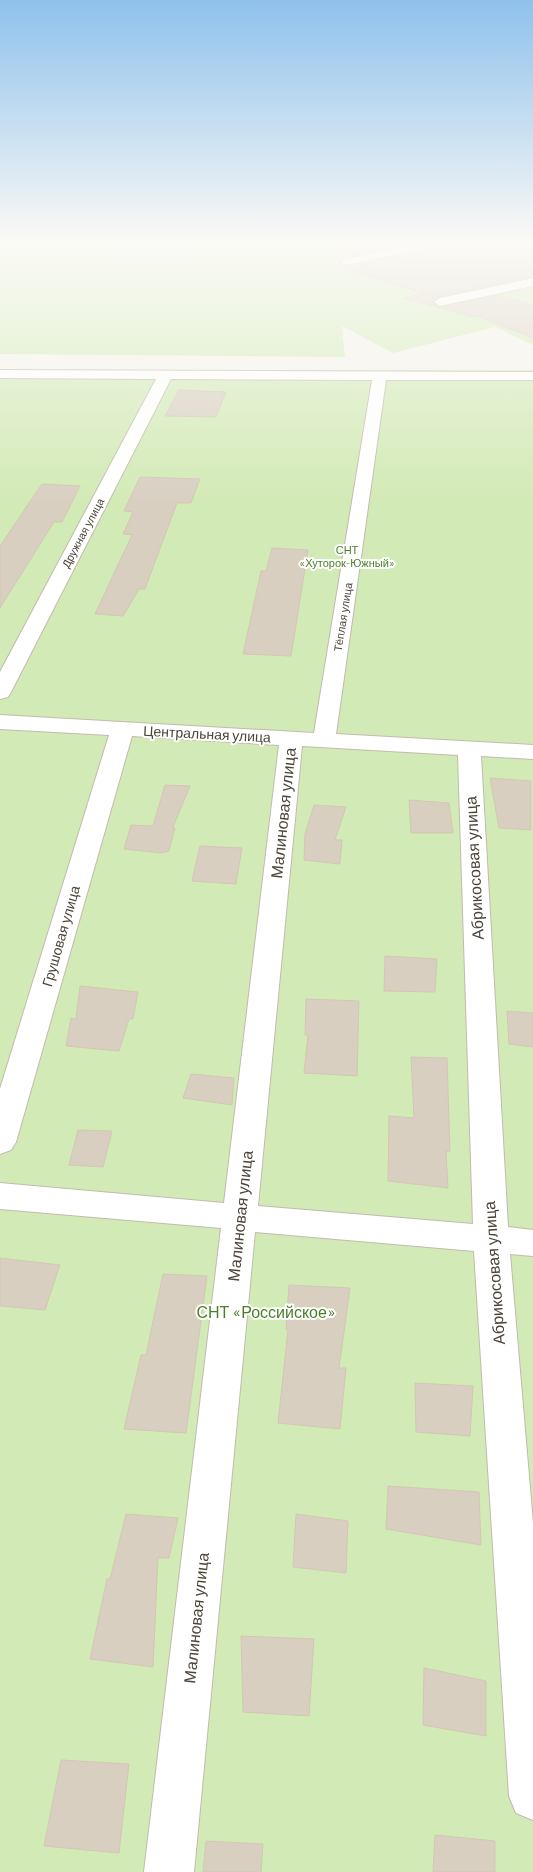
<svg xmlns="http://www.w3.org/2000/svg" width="533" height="1872" viewBox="0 0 533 1872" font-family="Barlow,sans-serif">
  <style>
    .green { fill: #d2eab5 }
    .water { fill: #a9d4f2 }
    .building { fill: #d8cfc1; stroke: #d3c7b4 }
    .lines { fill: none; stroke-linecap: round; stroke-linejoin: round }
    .minor-casing { stroke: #c2bbae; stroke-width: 2 }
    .minor { fill: #fff; fill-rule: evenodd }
    .labels { text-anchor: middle; stroke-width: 4; stroke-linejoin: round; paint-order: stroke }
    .far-street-label { font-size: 11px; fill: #4b4439; stroke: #fff }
    .far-park-label { font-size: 11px; fill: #4a7f2a; stroke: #fff }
    .street-label { font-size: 14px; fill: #4b4439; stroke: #fff }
    .near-street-label { font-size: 16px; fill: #4b4439; stroke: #fff }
    .near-park-label { font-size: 16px; fill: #4a7f2a; stroke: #fff }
  </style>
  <rect width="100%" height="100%" fill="#f6f3ec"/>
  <!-- green -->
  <g class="green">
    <polygon points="194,241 533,241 533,345 495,327 393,353 342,326 345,357 0,354 0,245 190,250"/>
    <rect x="0" y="370" width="533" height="1502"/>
  </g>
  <!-- water -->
  <polygon class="water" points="0,241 194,241 190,250 0,245"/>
  <!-- building -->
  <g class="building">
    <polygon points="401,241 423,241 352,256 337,250"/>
    <polygon points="462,241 533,241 533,276 440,296 432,303 440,308 500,295 533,305 533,338 477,316 472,317 404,298 424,294 341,268 373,263 369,262"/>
    <polygon points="179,390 226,392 216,417 165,416"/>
    <polygon points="140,477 200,479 191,503 177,503 145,589 139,589 123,616 95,614 132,535 123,534 133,512 124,511"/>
    <polygon points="42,484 80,486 62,522 54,522 0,608 0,546"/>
    <polygon points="272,548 308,550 291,656 243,654 261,571 266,571"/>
    <polygon points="490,778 531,781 531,830 499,828"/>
    <polygon points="165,785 190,786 173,827 175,828 169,851 162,853 124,849 131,825 153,826"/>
    <polygon points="409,800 449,803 453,833 411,833"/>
    <polygon points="314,805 346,807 335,840 342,840 340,864 304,860 305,834"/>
    <polygon points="200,846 242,848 236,884 192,881"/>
    <polygon points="385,956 437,959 435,992 384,991"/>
    <polygon points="80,986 138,992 133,1019 129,1019 119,1051 66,1046 71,1018 76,1019"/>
    <polygon points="306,999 359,1001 357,1076 304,1073 308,1035 305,1035"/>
    <polygon points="507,1011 533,1013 533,1047 509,1044"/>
    <polygon points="411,1057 447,1058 450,1152 446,1151 448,1188 388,1181 389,1116 414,1118"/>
    <polygon points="191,1074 234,1078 232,1105 183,1098"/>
    <polygon points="78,1130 112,1131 103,1167 69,1165"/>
    <polygon points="0,1258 60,1265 45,1310 0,1306"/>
    <polygon points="163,1274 207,1276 186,1433 124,1429 141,1355 146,1355"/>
    <polygon points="289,1285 350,1288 339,1368 346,1368 340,1429 278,1423 288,1330 286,1329"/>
    <polygon points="415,1383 473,1386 470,1436 416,1432"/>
    <polygon points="388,1486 479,1492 481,1545 386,1529"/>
    <polygon points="126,1514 178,1518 169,1558 158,1558 153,1667 90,1659 107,1579 110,1579"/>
    <polygon points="296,1514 348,1521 346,1573 293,1567"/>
    <polygon points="241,1636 314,1639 309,1716 243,1712"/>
    <polygon points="424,1668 486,1681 486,1736 423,1725"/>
    <polygon points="61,1760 129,1764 119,1853 44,1846"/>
    <polygon points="435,1835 495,1841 495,1872 433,1872"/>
    <polygon points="206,1841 263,1844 261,1872 203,1872"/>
  </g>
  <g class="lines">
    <defs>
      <g id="minor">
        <polygon points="435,241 460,241 346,265 340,262 346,259"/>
        <polygon points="533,278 533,286 440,306 434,302 440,298"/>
        <path d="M0,370L533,372V380H386L336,734L533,745V759L481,756L508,1227L533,1230V1256L510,1254L533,1523V1820L516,1813L509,1796L474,1251L255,1232L194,1872H144L221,1228L0,1209V1183L224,1203L279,745L132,736L16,1142L11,1150L0,1154V1089L109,735L0,729V715L314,733L372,380L171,379L11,692L8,697L0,699V672L156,379L0,378ZM302,746L458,755L473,1224L258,1206Z"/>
      </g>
    </defs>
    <!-- minor casing -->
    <use href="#minor" class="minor-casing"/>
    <!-- minor -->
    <use href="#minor" class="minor"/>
  </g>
  <!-- sky -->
  <linearGradient id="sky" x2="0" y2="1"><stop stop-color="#8fc1ec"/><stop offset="0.48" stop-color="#fbfaf6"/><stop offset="1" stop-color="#fbfaf6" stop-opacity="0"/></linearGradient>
  <rect width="533" height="504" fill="url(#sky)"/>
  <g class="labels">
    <!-- far-street labels -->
    <g class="far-street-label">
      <text transform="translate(83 533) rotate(-62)" y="4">Дружная улица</text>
      <text transform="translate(343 617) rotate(-81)" y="4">Тёплая улица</text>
    </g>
    <!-- far-park labels -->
    <g class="far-park-label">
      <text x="347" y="554">СНТ<tspan x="347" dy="13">«Хуторок-Южный»</tspan></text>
    </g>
    <!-- street labels -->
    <g class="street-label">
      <text transform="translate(207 734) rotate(3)" y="5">Центральная улица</text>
      <text transform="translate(61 936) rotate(-74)" y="5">Грушовая улица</text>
    </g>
    <!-- near-street labels -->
    <g class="near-street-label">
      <text transform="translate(283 813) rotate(-84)" y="6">Малиновая улица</text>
      <text transform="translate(474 868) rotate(-93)" y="6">Абрикосовая улица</text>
      <text transform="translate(240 1216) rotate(-84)" y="6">Малиновая улица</text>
      <text transform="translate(494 1273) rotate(-94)" y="6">Абрикосовая улица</text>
      <text transform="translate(196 1618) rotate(-84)" y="6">Малиновая улица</text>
    </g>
    <!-- near-park labels -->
    <g class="near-park-label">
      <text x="266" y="1318">СНТ «Российское»</text>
    </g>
  </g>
</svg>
